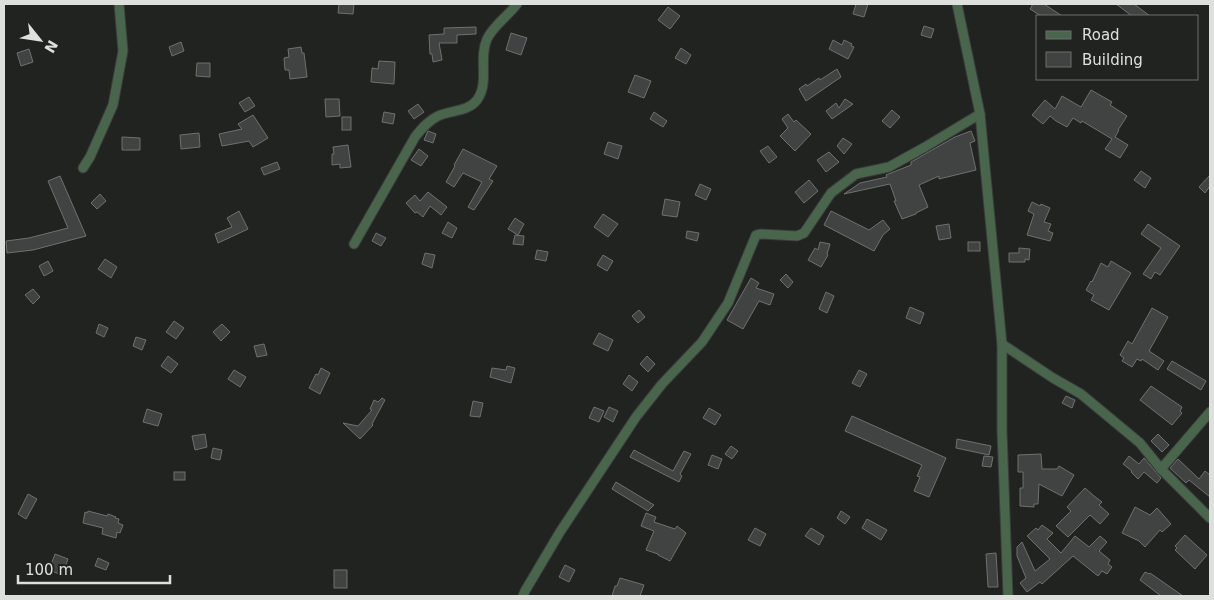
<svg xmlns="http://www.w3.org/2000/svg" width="1214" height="600" viewBox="0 0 1214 600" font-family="'DejaVu Sans',sans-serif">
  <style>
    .building { fill: #404341; stroke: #6e716f }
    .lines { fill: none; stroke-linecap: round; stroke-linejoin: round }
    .street-casing { stroke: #3b3d3b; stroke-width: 11 }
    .street { stroke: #49664d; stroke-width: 9 }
  </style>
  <rect width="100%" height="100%" fill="#212321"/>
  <!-- building -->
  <g class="building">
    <polygon points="339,4 354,4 353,14 338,13"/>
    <polygon points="856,4 868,4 864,17 853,14"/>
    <polygon points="1033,4 1044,4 1062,16 1041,16 1030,9"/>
    <polygon points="1116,4 1134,4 1150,16 1132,16"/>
    <polygon points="668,7 680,16 670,29 658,20"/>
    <polygon points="924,26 934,29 931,38 921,35"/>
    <polygon points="476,27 476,34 457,35 457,43 439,43 442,60 433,62 432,54 430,54 429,35 444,34 444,28"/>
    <polygon points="511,33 527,38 521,55 506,50"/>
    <polygon points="833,40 842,45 844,40 852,44 851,46 854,47 848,59 829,49"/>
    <polygon points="181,42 184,51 172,56 169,47"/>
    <polygon points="301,47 302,53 304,53 307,77 290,79 289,70 285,70 284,58 289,57 288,49"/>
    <polygon points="681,48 691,55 686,64 675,58"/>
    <polygon points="29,49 33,62 21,66 17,53"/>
    <polygon points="379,61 395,62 394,84 371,82 372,68 378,69"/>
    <polygon points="197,63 210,63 210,77 196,76"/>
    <polygon points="837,69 841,77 806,101 799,89 806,84 807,86 819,78 820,80"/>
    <polygon points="635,75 651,81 644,98 628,92"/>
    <polygon points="1091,90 1112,102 1110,105 1127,116 1118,130 1119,130 1115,137 1128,145 1120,158 1105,149 1112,139 1082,121 1081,123 1073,118 1067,127 1056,121 1050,116 1043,124 1032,115 1045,100 1055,109 1062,96 1081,107"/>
    <polygon points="249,97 255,106 245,112 239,103"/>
    <polygon points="325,99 339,99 340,116 326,117"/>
    <polygon points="845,99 853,104 832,119 826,111 836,103 839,108"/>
    <polygon points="418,104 424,112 414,119 408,111"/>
    <polygon points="892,110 900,117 890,128 882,121"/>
    <polygon points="384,112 395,114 393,124 382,122"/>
    <polygon points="654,112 667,121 663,127 650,119"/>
    <polygon points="788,114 794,122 796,120 811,134 795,151 780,136 788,128 782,119"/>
    <polygon points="253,115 268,138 253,147 249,141 222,146 219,134 242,129 238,124"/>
    <rect x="342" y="117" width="9" height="13"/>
    <polygon points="428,131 436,134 433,143 424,140"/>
    <polygon points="971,131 975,141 970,143 976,170 939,179 939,176 919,185 928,207 916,213 916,214 902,219 894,201 896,201 890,184 844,194 860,183 887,177 886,175 911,165 911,162 955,137"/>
    <polygon points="199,133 200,147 181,149 180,135"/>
    <polygon points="122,137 140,138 140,150 122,150"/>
    <polygon points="843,138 852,144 844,154 837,146"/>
    <polygon points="608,142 622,146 618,159 604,154"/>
    <polygon points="348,145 351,167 340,168 340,164 332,165 332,154 334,154 333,147"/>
    <polygon points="768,146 777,157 769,163 760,151"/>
    <polygon points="419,149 428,156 421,166 411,160"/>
    <polygon points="463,149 497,166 489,179 493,181 474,210 468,207 482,182 463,173 454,187 446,182 455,166 454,165"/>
    <polygon points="829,152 839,162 826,172 817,160"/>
    <polygon points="277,162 280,169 264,175 261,168"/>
    <polygon points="1141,171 1151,178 1145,188 1134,180"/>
    <polygon points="1210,175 1210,186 1205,193 1199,187"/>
    <polygon points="60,176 86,236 33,250 7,253 6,241 29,238 68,228 48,181"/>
    <polygon points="809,180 818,191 804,203 795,192"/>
    <polygon points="700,184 711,189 706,200 695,195"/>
    <polygon points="428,192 447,207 441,215 430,206 423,217 417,212 415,213 406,203 415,195 420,201"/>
    <polygon points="100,194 106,201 97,209 91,203"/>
    <polygon points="665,199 680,202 677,217 662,215"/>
    <polygon points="1032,202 1040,206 1041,204 1050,208 1044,222 1051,224 1048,231 1053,233 1050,241 1027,235 1034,214 1028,211"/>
    <polygon points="239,211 248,229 218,243 215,234 232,227 227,218"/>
    <polygon points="831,211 869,230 883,220 890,229 883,235 874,251 824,225"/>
    <polygon points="603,214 618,224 608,237 594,227"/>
    <polygon points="515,218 524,224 518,235 508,229"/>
    <polygon points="448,222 457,228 452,238 442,233"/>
    <polygon points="949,224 951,238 939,240 936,226"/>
    <polygon points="1148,224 1180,246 1160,275 1155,272 1151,279 1143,274 1161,248 1141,234"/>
    <polygon points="687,231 699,233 697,241 686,238"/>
    <polygon points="376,233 386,238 381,246 372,241"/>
    <polygon points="515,235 524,236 523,245 513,244"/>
    <polygon points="820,242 830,244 827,254 828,255 821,267 808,260 815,248 818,250"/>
    <rect x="968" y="242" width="12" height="9"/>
    <polygon points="1019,248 1030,249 1029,260 1025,259 1025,262 1009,262 1009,253 1019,253"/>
    <polygon points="537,250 548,252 546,261 535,259"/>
    <polygon points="425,253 435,255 432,268 422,264"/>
    <polygon points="603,255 613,261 607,271 597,265"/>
    <polygon points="105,259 117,267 111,278 98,269"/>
    <polygon points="48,261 53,271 44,276 39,266"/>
    <polygon points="1111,261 1131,273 1109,310 1091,300 1094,295 1086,290 1091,281 1092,282 1101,263 1108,267"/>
    <polygon points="786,274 793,282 788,288 780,280"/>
    <polygon points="751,278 759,283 756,288 774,294 770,305 759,301 743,329 727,320"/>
    <polygon points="33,289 40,297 33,304 25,295"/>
    <polygon points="826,292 834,296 827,313 819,309"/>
    <polygon points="910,307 924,313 920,324 906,318"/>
    <polygon points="1152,308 1168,317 1149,351 1164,361 1158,370 1142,359 1141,361 1137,359 1132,367 1122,361 1124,358 1120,355 1128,341 1132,344"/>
    <polygon points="639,310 645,317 638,323 632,316"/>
    <polygon points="174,321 184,328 176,339 166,332"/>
    <polygon points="99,324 108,328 104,337 96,333"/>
    <polygon points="222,324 230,332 221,341 213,332"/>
    <polygon points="599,333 613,340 608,351 593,344"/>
    <polygon points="136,337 146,340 142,350 133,346"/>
    <polygon points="264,344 267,355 257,357 254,346"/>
    <polygon points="168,356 178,364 171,373 161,366"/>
    <polygon points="647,356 655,364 648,372 640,364"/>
    <polygon points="1172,361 1206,381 1201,390 1167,369"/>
    <polygon points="507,366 515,368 511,383 490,377 492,368 506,370"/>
    <polygon points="321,368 330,373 320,394 309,388 316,374 318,375"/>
    <polygon points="234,370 246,377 240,387 228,379"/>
    <polygon points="859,370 867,374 860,387 852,383"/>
    <polygon points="629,375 638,382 632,391 623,384"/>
    <polygon points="1151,386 1182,407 1180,411 1182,413 1172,425 1140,400"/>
    <polygon points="1066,396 1075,400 1072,408 1062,403"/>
    <polygon points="382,398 385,400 372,424 373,425 360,439 343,423 358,426 372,410 370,409 374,400 378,402"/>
    <polygon points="473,401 483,403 480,417 470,416"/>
    <polygon points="594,407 604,411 599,422 589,418"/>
    <polygon points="609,407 618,411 613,422 604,417"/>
    <polygon points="709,408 721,415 715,425 703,418"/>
    <polygon points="147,409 162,414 158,426 143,422"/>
    <polygon points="852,416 946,458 929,497 914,491 920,477 917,476 922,465 845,431"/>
    <polygon points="205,434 207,447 195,450 192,436"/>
    <polygon points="1158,434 1169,445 1162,452 1151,441"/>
    <polygon points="957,439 991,446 989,455 956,448"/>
    <polygon points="731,446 738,451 732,459 725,454"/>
    <polygon points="213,448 222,450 220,460 211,458"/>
    <polygon points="634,450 673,471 684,451 691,454 680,474 682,476 679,482 630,457"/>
    <polygon points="1041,454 1042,469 1057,469 1059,466 1074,475 1062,496 1039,484 1038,504 1034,504 1034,507 1020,506 1020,488 1023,488 1023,472 1018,472 1018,455"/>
    <polygon points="712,455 722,459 718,469 708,465"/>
    <polygon points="984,456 993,457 991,467 982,466"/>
    <polygon points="1129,456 1139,464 1144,458 1161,478 1157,483 1144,472 1138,479 1131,472 1132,471 1123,464"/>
    <polygon points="1178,459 1199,479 1205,471 1210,475 1210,497 1189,480 1186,483 1170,468"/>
    <rect x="174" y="472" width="11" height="8"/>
    <polygon points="616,482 654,505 648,511 612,489"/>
    <polygon points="1085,488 1094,496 1102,502 1099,505 1109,514 1100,524 1090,515 1068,537 1056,526 1071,511 1067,507"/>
    <polygon points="28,494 37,499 26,519 18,514"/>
    <polygon points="1135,507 1150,515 1157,508 1171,524 1162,532 1160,530 1145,547 1139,541 1122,533"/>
    <polygon points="88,511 107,516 108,514 116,517 115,518 119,519 118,523 123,525 120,533 117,532 116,538 102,534 103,528 83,523 85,512 87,513"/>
    <polygon points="841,511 850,517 845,524 837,518"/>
    <polygon points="646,513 656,517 654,522 675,529 677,526 686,533 670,561 658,555 658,554 646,550 654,531 641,526"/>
    <polygon points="867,519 887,530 881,540 862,528"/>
    <polygon points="1042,525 1053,533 1047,539 1061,553 1075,536 1089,547 1100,536 1107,542 1099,551 1110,560 1108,564 1112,567 1107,574 1102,571 1098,576 1073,556 1042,584 1040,582 1027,592 1020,583 1026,578 1017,556 1017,547 1022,542 1035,571 1050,559 1027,536 1036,528 1038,530"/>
    <polygon points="755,528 766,534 760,546 748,540"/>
    <polygon points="811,528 824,536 819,545 805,536"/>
    <polygon points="1185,535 1207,555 1195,569 1175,550 1177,548 1175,546"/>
    <polygon points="996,553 998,587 988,587 986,554"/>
    <polygon points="55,554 68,559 62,575 49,570"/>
    <polygon points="98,558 109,563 106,570 95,566"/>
    <polygon points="565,565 575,570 569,582 559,577"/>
    <rect x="334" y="570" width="13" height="18"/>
    <polygon points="1145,572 1149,574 1150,573 1183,596 1161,596 1140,580"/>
    <polygon points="620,578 644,585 640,596 612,596 615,586 617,586"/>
  </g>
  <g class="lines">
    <defs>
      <g id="street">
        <polyline points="957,4 980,114 1002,344 1002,431 1008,596"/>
        <polyline points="83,168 90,157 113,105 123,51 119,4"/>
        <path d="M354,244L415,137C422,128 428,121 438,116C450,110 468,112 477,100C490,82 478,59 487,39C493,26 508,16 517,4"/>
        <polyline points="1002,344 1053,378 1081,394 1140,443 1161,469 1210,518"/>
        <polyline points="1161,469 1210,412"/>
        <polyline points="523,596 525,591 560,532 636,417 662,384 702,342 728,303 756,235 760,234 797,236 804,233 831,193 856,174 889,167 925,147 980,114"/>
      </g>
    </defs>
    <!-- street casing -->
    <use href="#street" class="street-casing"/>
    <!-- street -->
    <use href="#street" class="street"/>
  </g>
  <!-- border -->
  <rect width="1214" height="600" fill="none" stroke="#dee0de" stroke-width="10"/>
  <!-- legend -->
  <rect x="1036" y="15" width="162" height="65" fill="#212321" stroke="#6d6f6d"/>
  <rect x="1046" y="31" width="25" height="8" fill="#49664d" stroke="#6d6f6d"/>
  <text x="1082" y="40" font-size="15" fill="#dee0de">Road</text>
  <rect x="1046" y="52" width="25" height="15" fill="#404341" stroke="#6d6f6d"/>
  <text x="1082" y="65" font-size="15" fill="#dee0de">Building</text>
  <!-- north arrow -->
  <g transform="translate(40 40) rotate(120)" stroke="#212321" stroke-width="4" paint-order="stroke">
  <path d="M0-4L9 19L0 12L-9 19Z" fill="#dee0de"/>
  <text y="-8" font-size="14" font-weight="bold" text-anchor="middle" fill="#dee0de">N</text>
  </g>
  <!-- scale -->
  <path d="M18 575v8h152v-8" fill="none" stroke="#dee0de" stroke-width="2.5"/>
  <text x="25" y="575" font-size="15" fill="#dee0de" stroke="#212321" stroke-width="4" paint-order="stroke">100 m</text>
</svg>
